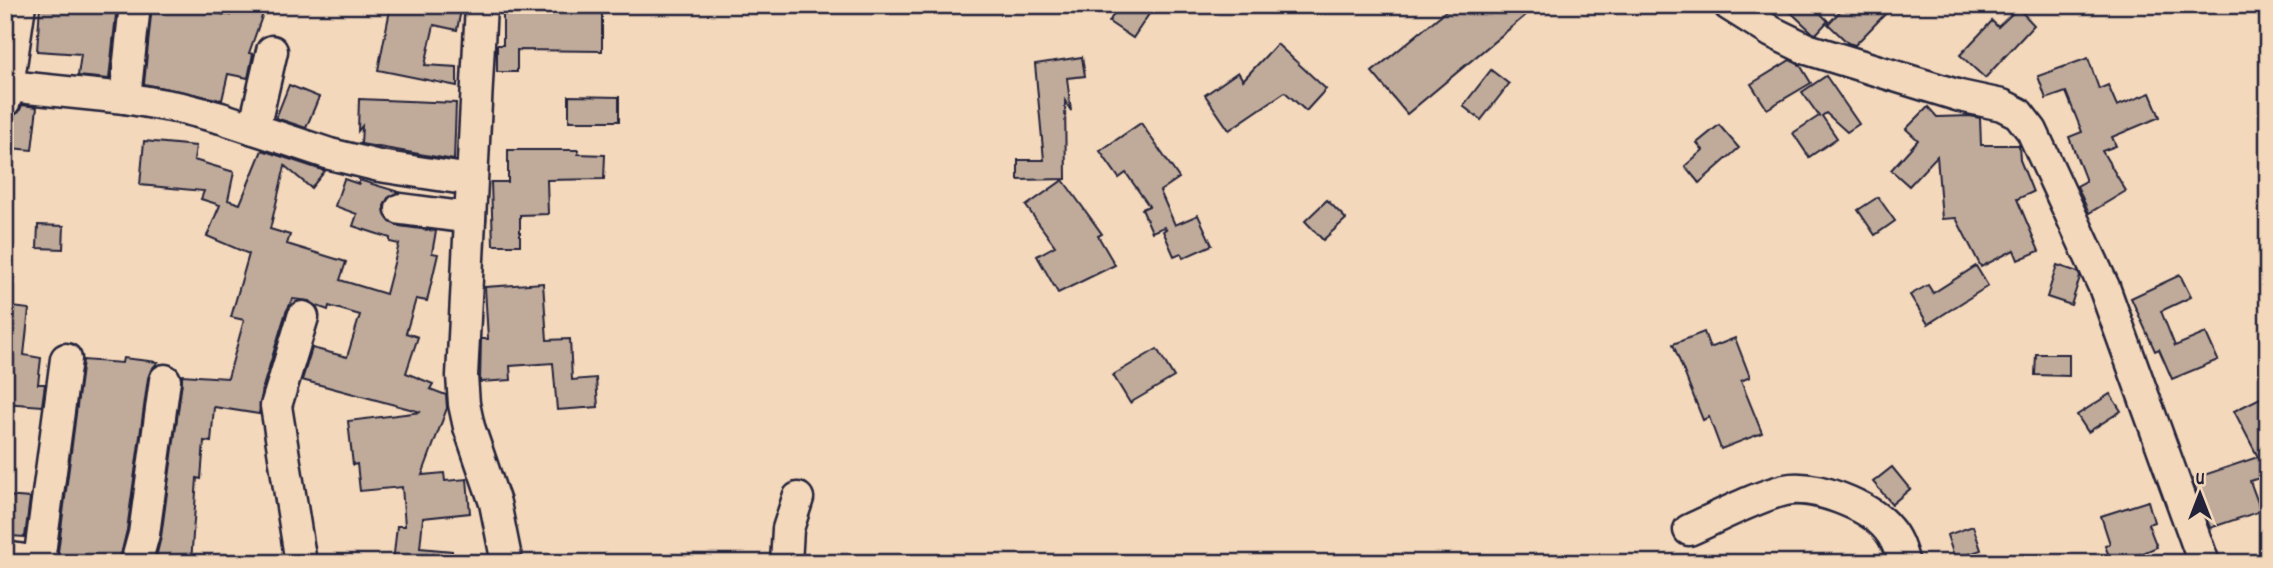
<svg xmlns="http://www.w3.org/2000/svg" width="2273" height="568" viewBox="0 0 2273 568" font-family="Dekko,sans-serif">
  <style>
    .building { fill: #c0ab9b; stroke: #22223b; stroke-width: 2 }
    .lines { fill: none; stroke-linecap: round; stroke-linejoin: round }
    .minor-casing { stroke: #22223b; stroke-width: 35 }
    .minor { stroke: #f4d8bb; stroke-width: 30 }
  </style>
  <rect width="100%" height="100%" fill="#f4d8bb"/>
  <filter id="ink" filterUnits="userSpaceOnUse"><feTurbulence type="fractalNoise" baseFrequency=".0143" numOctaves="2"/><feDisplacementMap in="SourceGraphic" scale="14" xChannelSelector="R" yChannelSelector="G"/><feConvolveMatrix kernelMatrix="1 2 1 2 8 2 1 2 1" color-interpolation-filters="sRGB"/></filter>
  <g filter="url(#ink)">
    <!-- building -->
    <g class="building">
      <polygon points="40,5 117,5 109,79 78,76 81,54 37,51"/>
      <polygon points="152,5 164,5 226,15 227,13 230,15 234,5 266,5 249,53 253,54 248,78 228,74 222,100 144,84"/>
      <polygon points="391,5 462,5 457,30 434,25 425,65 457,67 457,86 378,70"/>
      <polygon points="503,5 602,5 602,51 517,50 517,72 497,72 497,45 503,45"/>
      <polygon points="1119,5 1155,5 1133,38 1109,22"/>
      <polygon points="1453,5 1538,5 1407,114 1372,72"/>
      <polygon points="1783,5 1812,5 1828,21 1816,34 1813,33"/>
      <polygon points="1846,5 1894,5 1855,45 1848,43 1828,24"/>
      <polygon points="2018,8 2034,25 1985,78 1960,55 1992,21 1998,27"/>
      <polygon points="1277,44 1326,89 1306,111 1285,92 1229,130 1205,95 1238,72 1243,80"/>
      <polygon points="1082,57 1085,76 1067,78 1071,111 1065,101 1066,179 1018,180 1018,160 1044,160 1035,64"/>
      <polygon points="2088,58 2099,89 2108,85 2117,106 2150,93 2160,117 2112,137 2116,146 2102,151 2126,191 2089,213 2077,186 2086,181 2069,137 2082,132 2066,92 2046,99 2038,76"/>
      <polygon points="1790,60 1800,65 1811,83 1767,109 1751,84"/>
      <polygon points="1491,70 1509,84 1481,120 1463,106"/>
      <polygon points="1826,76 1859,124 1847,132 1826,113 1822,116 1837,138 1809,157 1793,133 1819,116 1802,92"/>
      <polygon points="289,85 319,97 306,128 276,118"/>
      <polygon points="569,96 619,97 619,121 569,121"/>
      <polygon points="359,99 456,103 454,160 361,144 362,126 358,131"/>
      <polygon points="22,105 37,107 32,150 10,148 13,116 19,112"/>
      <polygon points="1928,107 1937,117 1970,116 1980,118 1981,145 2019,145 2020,160 2033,192 2017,199 2039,251 2018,260 2014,250 1981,267 1956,218 1942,219 1937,156 1909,186 1891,170 1918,140 1906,129"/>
      <polygon points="1141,123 1179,178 1160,191 1175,225 1198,215 1212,245 1183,258 1181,253 1174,256 1163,231 1166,229 1164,227 1152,232 1142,209 1149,206 1126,173 1119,178 1100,151"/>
      <polygon points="1719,125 1739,148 1699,183 1685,166 1703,150 1697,143"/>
      <polygon points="144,141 196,146 194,160 234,172 228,200 240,204 262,150 325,171 311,188 285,166 270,229 290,235 287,244 346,262 340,280 386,294 399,244 390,242 390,238 353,226 357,214 335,206 344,179 359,184 359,180 399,192 388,198 384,206 385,215 390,222 399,226 436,231 432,253 438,254 427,301 416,299 406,333 418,337 406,373 433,384 430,389 446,395 447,408 422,475 444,473 445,481 467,479 470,513 423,518 420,548 452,551 452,563 393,563 397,526 405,526 402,487 360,491 357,464 353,465 348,421 421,412 302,380 312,348 347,357 360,315 329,306 328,310 317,306 309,301 293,299 286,312 263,387 259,414 214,407 211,442 204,441 201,479 197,478 191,563 155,561 161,537 182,382 182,375 228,378 244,320 231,317 249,254 207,236 220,205 201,199 204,191 140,185"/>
      <polygon points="508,150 578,150 578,154 605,155 604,179 547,180 548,214 520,215 520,245 493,245 491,182 508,182"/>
      <polygon points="1063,180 1102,234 1098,236 1115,265 1058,293 1037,256 1055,246 1026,206"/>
      <polygon points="1878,197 1895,221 1875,235 1858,210"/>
      <polygon points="1327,200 1346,219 1323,240 1305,221"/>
      <polygon points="38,225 64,226 63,249 37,248"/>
      <polygon points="2057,265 2078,272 2080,277 2071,305 2047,297"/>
      <polygon points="1976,266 1988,286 1928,324 1910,295 1928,285 1933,293"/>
      <polygon points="2180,275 2191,297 2161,311 2175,346 2206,333 2218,360 2172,379 2159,349 2155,351 2131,298"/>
      <polygon points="543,283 547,340 570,339 572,380 596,378 598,407 557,410 553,363 510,366 511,380 480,382 481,339 488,339 485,287"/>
      <polygon points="5,306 29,309 24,355 41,358 38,384 45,384 42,406 5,403"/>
      <polygon points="1704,332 1710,348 1735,338 1750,377 1741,381 1762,433 1721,449 1709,417 1703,420 1673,344"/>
      <polygon points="1157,349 1174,377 1130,403 1113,375"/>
      <polygon points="2036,354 2069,354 2069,376 2035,375"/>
      <polygon points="123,358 158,362 151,370 148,378 127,530 119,563 62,563 58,552 83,360 122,363"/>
      <polygon points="2110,394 2121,411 2088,432 2077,415"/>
      <polygon points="2268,394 2268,475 2250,481 2261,511 2210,528 2192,479 2258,457 2234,411"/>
      <polygon points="1892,467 1910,489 1892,504 1873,482"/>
      <polygon points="5,496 30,498 25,537 10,536 10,534 5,534"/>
      <polygon points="2148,501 2154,522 2148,524 2157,547 2120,563 2112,563 2105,546 2110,544 2101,516"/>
      <polygon points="1973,526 1981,550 1955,559 1947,535"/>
    </g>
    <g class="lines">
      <defs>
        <g id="minor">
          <polyline points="481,5 462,376 464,404 469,427 495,503 507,563"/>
          <polyline points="1729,5 1772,32 1807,49 1960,96 2002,105 2018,113 2032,131 2104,287 2204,563"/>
          <polyline points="8,86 20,5"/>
          <polyline points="125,98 135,5"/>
          <polyline points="5,101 8,86 125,98 182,108 221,118 330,154 379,166 471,180"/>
          <polyline points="254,129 272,51"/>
          <polyline points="401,209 470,218"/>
          <path d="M1689,530C1716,518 1757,496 1785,490C1814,484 1869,505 1888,529C1897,539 1900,551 1904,563"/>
          <polyline points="5,557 45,563"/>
          <polyline points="39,561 66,359"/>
          <polyline points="136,563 144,534 165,380"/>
          <polyline points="301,563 276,406 303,317"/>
          <polyline points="786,563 788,529 798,498"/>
        </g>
      </defs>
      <!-- minor casing -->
      <use href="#minor" class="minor-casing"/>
      <!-- minor -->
      <use href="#minor" class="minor"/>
    </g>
  </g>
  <!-- margin -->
  <rect width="2273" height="568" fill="none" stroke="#f4d8bb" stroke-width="28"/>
  <rect x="14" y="14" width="2245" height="540" fill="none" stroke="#22223b" stroke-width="2.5" filter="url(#ink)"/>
  <!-- north arrow -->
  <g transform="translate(2200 494)" stroke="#f4d8bb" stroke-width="5" paint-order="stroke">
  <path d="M0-5L12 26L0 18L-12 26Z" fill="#22223b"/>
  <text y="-10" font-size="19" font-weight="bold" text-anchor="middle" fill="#22223b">U</text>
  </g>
</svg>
